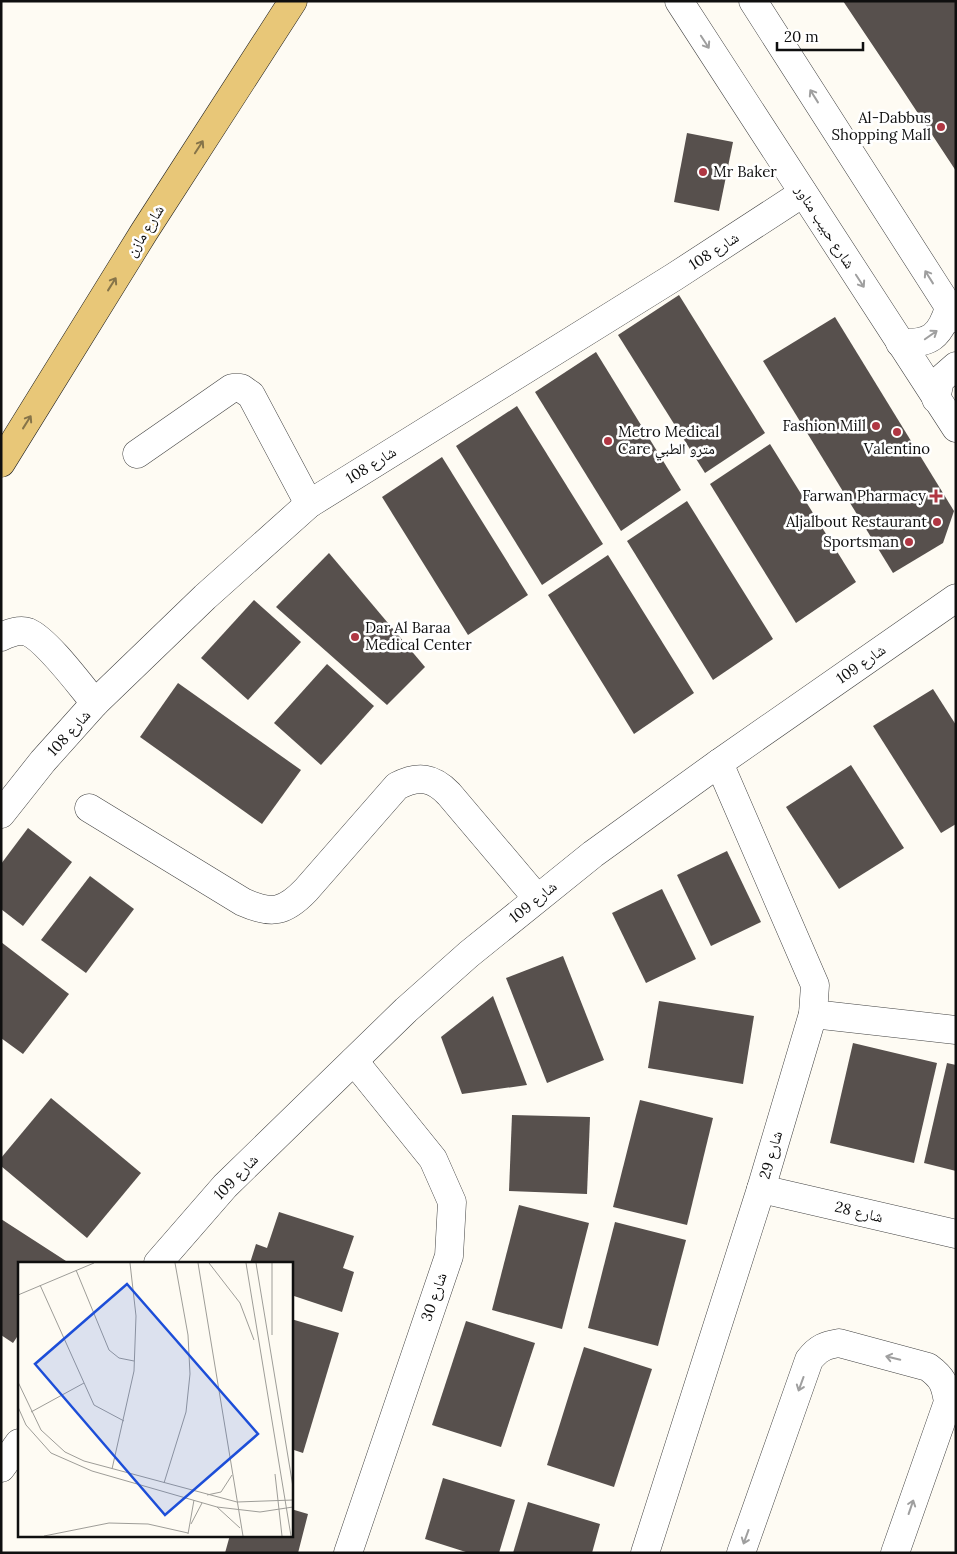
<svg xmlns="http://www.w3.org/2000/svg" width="957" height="1554" viewBox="0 0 957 1554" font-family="Lora,'Noto Naskh Arabic',serif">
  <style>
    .building { fill: #57504d }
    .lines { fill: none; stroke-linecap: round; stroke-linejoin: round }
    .minor-casing { stroke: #424242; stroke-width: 29 }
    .major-casing { stroke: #202020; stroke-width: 29 }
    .minor { stroke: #fff; stroke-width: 28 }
    .major { stroke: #e8c778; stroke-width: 28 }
    .oneway { stroke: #9f9f9f }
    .oneway2 { stroke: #867449 }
    .poi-dot { fill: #b03743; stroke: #fff; stroke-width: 2 }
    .labels { text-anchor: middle; stroke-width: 5; stroke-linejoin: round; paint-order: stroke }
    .poi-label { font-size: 15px; fill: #0f0f0f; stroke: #fff; text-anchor: end }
    .street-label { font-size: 15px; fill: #0f0f0f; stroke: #fff }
    .inset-road { fill: none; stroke: #9e9d98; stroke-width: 1 }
    .view { fill: #1d4ed8; fill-opacity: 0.15; stroke: #1d4ed8; stroke-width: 2.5 }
    .inset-edge { fill: none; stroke: #0f0f0f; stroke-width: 2.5 }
  </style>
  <rect width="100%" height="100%" fill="#fefbf3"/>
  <!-- building -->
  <g class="building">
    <polygon points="843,1 956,1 956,171 898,83"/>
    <polygon points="687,133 733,142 719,211 674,202"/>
    <polygon points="679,295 765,433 705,473 618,335"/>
    <polygon points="835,317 954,511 943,543 893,573 763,361"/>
    <polygon points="596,352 681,490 621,531 535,392"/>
    <polygon points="517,406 603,544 542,585 456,446"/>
    <polygon points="770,444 856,582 796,623 710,484"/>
    <polygon points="442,457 528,595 468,635 382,497"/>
    <polygon points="687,501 773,639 713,680 627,541"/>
    <polygon points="329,553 425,667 387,705 276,607"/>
    <polygon points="608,555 694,693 634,734 548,595"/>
    <polygon points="254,600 301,642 248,700 201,658"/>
    <polygon points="327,664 374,706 321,765 274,723"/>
    <polygon points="178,683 301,770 262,824 140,737"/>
    <polygon points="933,689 956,725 956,824 941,833 873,726"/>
    <polygon points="851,765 904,848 839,889 786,807"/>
    <polygon points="28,828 72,862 23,926 1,909 1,864"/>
    <polygon points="727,851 761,922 711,946 677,875"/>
    <polygon points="90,876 134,909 86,973 41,940"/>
    <polygon points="662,889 696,959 646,983 612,913"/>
    <polygon points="1,942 69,994 23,1054 1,1038"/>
    <polygon points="563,956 604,1060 547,1083 506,978"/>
    <polygon points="493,996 527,1085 462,1094 441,1037"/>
    <polygon points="659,1001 754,1016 743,1084 648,1068"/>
    <polygon points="853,1043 937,1063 914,1163 830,1143"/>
    <polygon points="947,1063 956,1065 956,1171 924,1163"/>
    <polygon points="51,1098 141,1173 87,1238 1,1166 1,1158"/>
    <polygon points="640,1100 713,1118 687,1225 613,1207"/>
    <polygon points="512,1115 590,1117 587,1194 509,1191"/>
    <polygon points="519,1205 589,1223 562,1329 492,1310"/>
    <polygon points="279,1212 354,1236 343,1268 354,1272 342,1312 291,1295 291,1263 250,1263 256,1244 267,1248"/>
    <polygon points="1,1219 66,1261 65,1263 19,1263 19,1334 13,1343 1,1335"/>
    <polygon points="615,1222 686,1240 658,1346 588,1328"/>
    <polygon points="291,1319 339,1333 303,1453 291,1449"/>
    <polygon points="466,1321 535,1343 501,1447 432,1425"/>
    <polygon points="584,1347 652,1369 614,1487 547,1465"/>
    <polygon points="443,1478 515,1500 499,1553 469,1553 425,1539"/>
    <polygon points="528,1502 600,1524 592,1553 513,1553"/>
    <polygon points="291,1509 308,1514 298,1553 225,1553 230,1535 291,1535"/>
  </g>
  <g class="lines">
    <defs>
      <g id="minor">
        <polyline points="679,1 956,428"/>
        <polyline points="753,1 956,318"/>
        <path d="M900,343C930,344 940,337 949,308"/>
        <polyline points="936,399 940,380 956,366"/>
        <polyline points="137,454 232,388 241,388 251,395 309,504"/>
        <path d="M1,637C9,633 19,629 28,632C47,640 80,685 95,703"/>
        <path d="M89,808L243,902C272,915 285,912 306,890L397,786C418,775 433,777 449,794L537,898"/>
        <polyline points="1,814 43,761 95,703 205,597 309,504 674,277 803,193"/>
        <polyline points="813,1014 956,1030"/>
        <polyline points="761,1189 956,1234"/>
        <polyline points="158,1263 225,1186 406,1010 469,954 593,854 719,763 956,598"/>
        <polyline points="1,1468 19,1443"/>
        <polyline points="348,1553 449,1256 452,1202 433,1159 354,1061"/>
        <polyline points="645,1553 761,1189 813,1014 815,985 719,763"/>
        <path d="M741,1553L809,1360C818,1348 826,1345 839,1343L928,1367C943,1378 945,1384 948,1402L895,1553"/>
      </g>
      <polyline id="major" points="1,463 144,232 293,1"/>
    </defs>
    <!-- minor casing -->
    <use href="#minor" class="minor-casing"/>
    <!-- major casing -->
    <use href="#major" class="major-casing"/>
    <!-- minor -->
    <use href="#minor" class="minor"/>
    <!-- major -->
    <use href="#major" class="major"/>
  </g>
  <!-- one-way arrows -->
  <defs><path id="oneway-shaft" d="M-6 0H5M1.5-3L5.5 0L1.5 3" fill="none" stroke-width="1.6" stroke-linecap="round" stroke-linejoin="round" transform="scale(1.25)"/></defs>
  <g class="oneway">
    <use href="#oneway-shaft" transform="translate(705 42) rotate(57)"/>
    <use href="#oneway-shaft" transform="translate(814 96) rotate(-122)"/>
    <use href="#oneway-shaft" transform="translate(929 277) rotate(-122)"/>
    <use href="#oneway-shaft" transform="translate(860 281) rotate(57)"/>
    <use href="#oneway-shaft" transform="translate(931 335) rotate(-35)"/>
    <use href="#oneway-shaft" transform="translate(893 1358) rotate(-166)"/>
    <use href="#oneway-shaft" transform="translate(801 1384) rotate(110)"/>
    <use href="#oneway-shaft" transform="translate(911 1507) rotate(-71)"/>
    <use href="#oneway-shaft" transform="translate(746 1537) rotate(110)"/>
  </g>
  <g class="oneway2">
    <use href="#oneway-shaft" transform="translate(199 147) rotate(-57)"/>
    <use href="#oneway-shaft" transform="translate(112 284) rotate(-58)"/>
    <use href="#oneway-shaft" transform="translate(27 422) rotate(-58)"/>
  </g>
  <!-- markers -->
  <g class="poi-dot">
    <circle cx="941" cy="127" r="5"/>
    <circle cx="703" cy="172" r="5"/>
    <circle cx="876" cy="426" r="5"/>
    <circle cx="897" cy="432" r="5"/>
    <circle cx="608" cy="441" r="5"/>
    <path d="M933.5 488.5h5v5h5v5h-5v5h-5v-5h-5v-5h5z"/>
    <circle cx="937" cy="522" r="5"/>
    <circle cx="909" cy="542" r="5"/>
    <circle cx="355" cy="637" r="5"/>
  </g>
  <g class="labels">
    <!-- poi labels -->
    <g class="poi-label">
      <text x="931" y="123">Al-Dabbus<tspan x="931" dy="17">Shopping Mall</tspan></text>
      <text x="713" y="177" text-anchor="start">Mr Baker</text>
      <text x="866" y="431">Fashion Mill</text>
      <text x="618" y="437" text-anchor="start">Metro Medical<tspan x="618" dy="17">Care مترو الطبي</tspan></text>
      <text x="897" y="454" text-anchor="middle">Valentino</text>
      <text x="926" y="501">Farwan Pharmacy</text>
      <text x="927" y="527">Aljalbout Restaurant</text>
      <text x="899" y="547">Sportsman</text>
      <text x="365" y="633" text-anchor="start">Dar Al Baraa<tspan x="365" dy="17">Medical Center</tspan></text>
    </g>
    <!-- street labels -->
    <g class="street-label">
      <text transform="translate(825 227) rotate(57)" y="5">شارع حبيب مناور</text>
      <text transform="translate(145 231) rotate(-58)" y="5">شارع مازن</text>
      <text transform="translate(714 251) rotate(-33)" y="5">شارع 108</text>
      <text transform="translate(371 465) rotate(-32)" y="5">شارع 108</text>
      <text transform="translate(861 664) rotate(-35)" y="5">شارع 109</text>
      <text transform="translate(69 733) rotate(-48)" y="5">شارع 108</text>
      <text transform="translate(533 902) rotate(-39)" y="5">شارع 109</text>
      <text transform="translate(771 1155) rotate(-74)" y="5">شارع 29</text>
      <text transform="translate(236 1177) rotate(-46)" y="5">شارع 109</text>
      <text transform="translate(859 1212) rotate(13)" y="5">شارع 28</text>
      <text transform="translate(434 1297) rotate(-71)" y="5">شارع 30</text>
    </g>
  </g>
  <!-- overview -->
  <g transform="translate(18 1262)">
    <rect width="275" height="275" fill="#fefbf3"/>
    <path class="inset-road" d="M180,1L225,274M191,1L222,41L236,78M228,1L273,274M238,1L275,225M58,8L91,88L101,96L116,99M22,23L76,143L106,159M0,33L76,1M254,73V1M0,120L23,168L47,190L66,199L219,240L275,238M0,145L8,163L33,191L74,209L199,245L242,250L275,245M13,150L66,121M94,207L116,109L118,54L112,1M257,212L264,274M146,221L168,150L172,112L170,73L157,1M189,233L203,230L214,213M199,245L222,266M173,262L184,241M170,272L176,238M26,274L91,261L130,262L170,271"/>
    <path class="view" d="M109,22L240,172L147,253L17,102Z"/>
    <rect width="275" height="275" class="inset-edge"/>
  </g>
  <!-- border -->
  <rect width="957" height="1554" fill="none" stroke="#0f0f0f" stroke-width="5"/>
  <!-- scale -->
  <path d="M777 42v8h86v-8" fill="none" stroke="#0f0f0f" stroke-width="2.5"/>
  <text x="784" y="42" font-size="15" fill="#0f0f0f" stroke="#ffffff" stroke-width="4" paint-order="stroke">20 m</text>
</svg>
